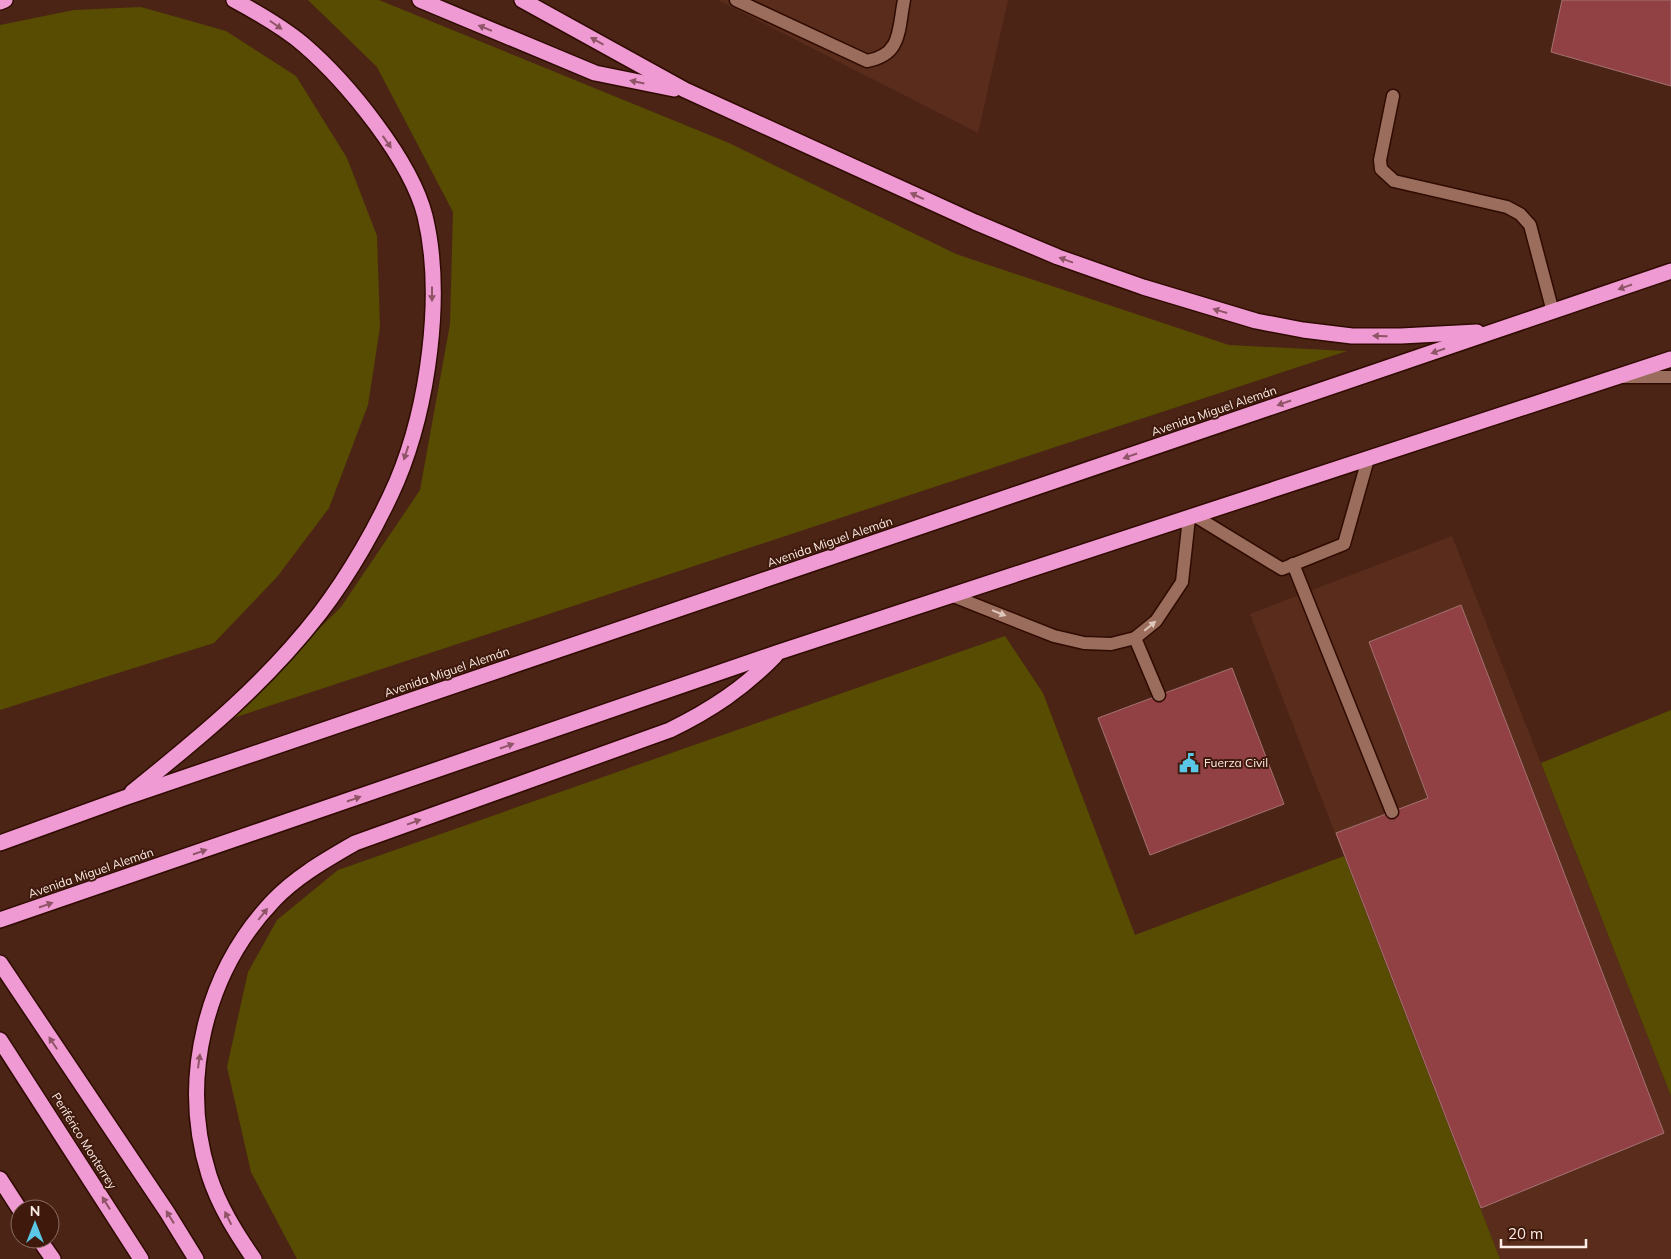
<svg xmlns="http://www.w3.org/2000/svg" width="1671" height="1259" viewBox="0 0 1671 1259" font-family="Mulish,sans-serif">
  <style>
    .built { fill: #592c1c }
    .green { fill: #574c02 }
    .building { fill: #914144; stroke: #a47272 }
    .lines { fill: none; stroke-linecap: round; stroke-linejoin: round }
    .lane-casing { stroke: #2f0b01; stroke-width: 15 }
    .street-casing { stroke: #2f0b01; stroke-width: 15 }
    .highway-casing { stroke: #2f0b01; stroke-width: 18 }
    .lane { stroke: #9b6d5d; stroke-width: 12 }
    .street { stroke: #9b6d5d; stroke-width: 12 }
    .highway { stroke: #f09ad4; stroke-width: 15 }
    .oneway { fill: #8f5466 }
    .oneway2 { fill: #e0c7be }
    .labels { text-anchor: middle; stroke-width: 4; stroke-linejoin: round; paint-order: stroke }
    .street-label { font-size: 12px; fill: #fdede7; stroke: #3f1a0c }
    .poi-label { font-size: 12px; fill: #fdede7; stroke: #3f1a0c; text-anchor: start }
  </style>
  <rect width="100%" height="100%" fill="#4b2416"/>
  <!-- built -->
  <g class="built">
    <polygon points="718,0 1008,0 978,133"/>
    <polygon points="1452,536 1671,1096 1671,1259 1500,1259 1250,614"/>
  </g>
  <!-- green -->
  <g class="green">
    <polygon points="308,0 379,0 729,143 956,254 1229,345 1347,351 227,720 341,607 420,490 450,324 453,212 377,67"/>
    <polygon points="141,7 226,31 296,76 347,158 377,236 380,327 368,405 329,508 277,577 214,643 0,710 0,25 74,10"/>
    <polygon points="1005,636 1043,693 1135,935 1344,856 1500,1259 297,1259 251,1172 227,1067 248,972 277,920 338,870"/>
    <polygon points="1671,710 1671,1096 1541,763"/>
  </g>
  <!-- building -->
  <g class="building">
    <polygon points="1562,0 1671,0 1671,86 1551,52"/>
    <polygon points="1461,605 1664,1133 1481,1208 1336,833 1428,798 1369,642"/>
    <polygon points="1232,668 1284,804 1150,855 1098,718"/>
  </g>
  <g class="lines">
    <defs>
      <g id="lane">
        <path d="M736,0L867,61C902,55 898,30 904,0"/>
        <polyline points="1393,96 1380,160 1381,169 1394,181 1507,207 1520,214 1530,225 1553,312"/>
        <polyline points="1195,516 1282,569 1344,544 1368,459"/>
        <polyline points="1293,564 1392,812"/>
        <polyline points="953,596 1054,636 1084,643 1111,644 1135,638 1156,621 1182,582 1189,518"/>
        <polyline points="1135,638 1159,695"/>
      </g>
      <polyline id="street" points="1624,377 1671,377"/>
      <g id="highway">
        <polyline points="420,0 595,73 674,89"/>
        <polyline points="522,0 685,90 975,222 1058,257 1143,287 1256,321 1303,330 1352,336 1401,336 1477,332"/>
        <polyline points="0,2 5,0"/>
        <path d="M132,792C202,736 265,684 320,613C349,575 378,525 397,481C428,407 444,295 425,216C411,160 347,82 304,45C283,27 258,13 234,0"/>
        <polyline points="0,843 124,798 1671,271"/>
        <polyline points="0,920 779,652 1671,359"/>
        <polyline points="0,963 167,1212 196,1259"/>
        <polyline points="0,1040 141,1259"/>
        <polyline points="0,1179 20,1210"/>
        <polyline points="39,1239 53,1259"/>
        <path d="M254,1259C236,1233 219,1206 209,1175C179,1080 205,972 274,900C297,876 326,860 355,843L670,730C711,710 744,688 775,656"/>
      </g>
    </defs>
    <!-- lane casing -->
    <use href="#lane" class="lane-casing"/>
    <!-- street casing -->
    <use href="#street" class="street-casing"/>
    <!-- highway casing -->
    <use href="#highway" class="highway-casing"/>
    <!-- lane -->
    <use href="#lane" class="lane"/>
    <!-- street -->
    <use href="#street" class="street"/>
    <!-- highway -->
    <use href="#highway" class="highway"/>
  </g>
  <!-- one-way arrows -->
  <defs><path id="oneway-solid" d="M-6-.8H1V-3.2L6.5 0L1 3.2V.8H-6Z" transform="scale(1.25)"/></defs>
  <g class="oneway">
    <use href="#oneway-solid" transform="translate(276 25) rotate(35)"/>
    <use href="#oneway-solid" transform="translate(485 28) rotate(-158)"/>
    <use href="#oneway-solid" transform="translate(597 41) rotate(-151)"/>
    <use href="#oneway-solid" transform="translate(637 82) rotate(-168)"/>
    <use href="#oneway-solid" transform="translate(387 142) rotate(55)"/>
    <use href="#oneway-solid" transform="translate(917 196) rotate(-155)"/>
    <use href="#oneway-solid" transform="translate(1066 260) rotate(-160)"/>
    <use href="#oneway-solid" transform="translate(1625 287) rotate(161)"/>
    <use href="#oneway-solid" transform="translate(432 294) rotate(90)"/>
    <use href="#oneway-solid" transform="translate(1220 311) rotate(-164)"/>
    <use href="#oneway-solid" transform="translate(1380 336) rotate(-179)"/>
    <use href="#oneway-solid" transform="translate(1438 351) rotate(161)"/>
    <use href="#oneway-solid" transform="translate(1284 403) rotate(161)"/>
    <use href="#oneway-solid" transform="translate(406 453) rotate(108)"/>
    <use href="#oneway-solid" transform="translate(1130 456) rotate(161)"/>
    <use href="#oneway-solid" transform="translate(507 746) rotate(-19)"/>
    <use href="#oneway-solid" transform="translate(354 799) rotate(-19)"/>
    <use href="#oneway-solid" transform="translate(414 822) rotate(-20)"/>
    <use href="#oneway-solid" transform="translate(200 852) rotate(-19)"/>
    <use href="#oneway-solid" transform="translate(46 905) rotate(-19)"/>
    <use href="#oneway-solid" transform="translate(263 914) rotate(-51)"/>
    <use href="#oneway-solid" transform="translate(53 1043) rotate(-124)"/>
    <use href="#oneway-solid" transform="translate(199 1061) rotate(-82)"/>
    <use href="#oneway-solid" transform="translate(106 1203) rotate(-122)"/>
    <use href="#oneway-solid" transform="translate(170 1217) rotate(-122)"/>
    <use href="#oneway-solid" transform="translate(228 1218) rotate(-116)"/>
  </g>
  <g class="oneway2">
    <use href="#oneway-solid" transform="translate(999 613) rotate(22)"/>
    <use href="#oneway-solid" transform="translate(1150 626) rotate(-40)"/>
  </g>
  <!-- icons -->
  <defs>
    <symbol id="civic-bare" viewBox="-9 -9 18 18"><path d="M-.6-6.5H3V-4.5H.6V-3L4-1V1h2V6H-6V1h2V-1L-.6-3ZM-1.2 2.5V6h2.4V2.5Z" fill="#5bc7e7" stroke="#3f1a0c" stroke-width="2.5" paint-order="stroke"/></symbol>
  </defs>
  <g fill-rule="evenodd">
    <use href="#civic-bare" x="1175" y="749" width="28" height="28"/>
  </g>
  <g class="labels">
    <!-- street labels -->
    <g class="street-label">
      <text transform="translate(1214 411) rotate(-19)" y="4">Avenida Miguel Alemán</text>
      <text transform="translate(830 542) rotate(-19)" y="4">Avenida Miguel Alemán</text>
      <text transform="translate(447 672) rotate(-19)" y="4">Avenida Miguel Alemán</text>
      <text transform="translate(91 873) rotate(-19)" y="4">Avenida Miguel Alemán</text>
      <text transform="translate(84 1141) rotate(58)" y="4">Periférico Monterrey</text>
    </g>
    <!-- poi labels -->
    <g class="poi-label">
      <text x="1204" y="767">Fuerza Civil</text>
    </g>
  </g>
  <!-- north arrow -->
  <g transform="translate(35 1224)"><circle r="24" fill="#3f1a0c" stroke="#8b6e64"/>
  <path d="M0-4L9 19L0 12L-9 19Z" fill="#5bc7e7"/>
  <text y="-8" font-size="14" font-weight="bold" text-anchor="middle" fill="#fdede7">N</text>
  </g>
  <!-- scale -->
  <path d="M1501 1239v8h85v-8" fill="none" stroke="#fdede7" stroke-width="2.5"/>
  <text x="1508" y="1239" font-size="15" fill="#fdede7" stroke="#3f1a0c" stroke-width="4" paint-order="stroke">20 m</text>
</svg>
